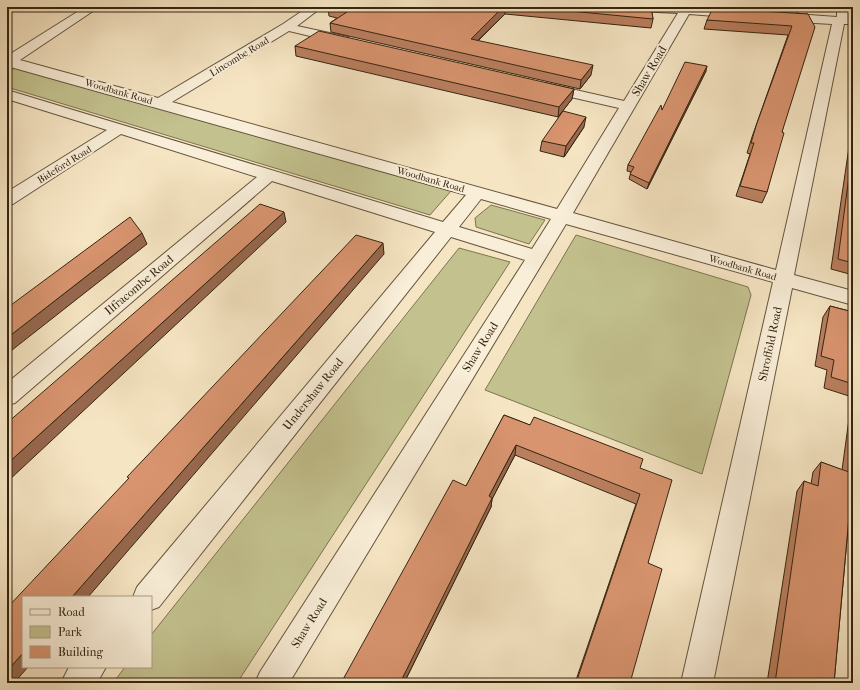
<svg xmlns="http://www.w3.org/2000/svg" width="860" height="690" viewBox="0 0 860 690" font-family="'IM FELL French Canon',serif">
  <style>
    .green { fill: #c3c28f; stroke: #7c7450 }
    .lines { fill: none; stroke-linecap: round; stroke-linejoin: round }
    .minor-casing { stroke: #65553e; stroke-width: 2 }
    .minor { fill: #f9eed8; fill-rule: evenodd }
    .wall { fill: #ba7f5f; stroke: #352511 }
    .shaded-wall { fill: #97684e; stroke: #352511 }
    .building { fill: #d8946f; stroke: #352511 }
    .labels { text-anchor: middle; stroke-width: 4; stroke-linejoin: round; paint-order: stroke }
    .far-street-label { font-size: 10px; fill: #352511; stroke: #f9eed8 }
    .street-label { font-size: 12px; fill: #352511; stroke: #f9eed8 }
  </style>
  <rect width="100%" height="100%" fill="#f6e5c3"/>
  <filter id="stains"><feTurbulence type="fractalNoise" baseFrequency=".005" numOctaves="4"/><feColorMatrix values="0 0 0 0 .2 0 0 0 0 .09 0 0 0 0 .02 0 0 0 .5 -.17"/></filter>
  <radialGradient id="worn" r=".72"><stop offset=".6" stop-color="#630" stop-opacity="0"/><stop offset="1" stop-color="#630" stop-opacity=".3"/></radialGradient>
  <!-- green -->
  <g class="green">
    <polygon points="15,68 451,191 430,215 7,87 7,73"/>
    <polygon points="491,205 545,220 529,244 476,227 475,218"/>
    <polygon points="576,235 748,287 751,295 702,474 485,390"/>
    <polygon points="459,248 510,262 237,683 113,683 125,667 151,667 151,635"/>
  </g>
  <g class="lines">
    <defs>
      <g id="minor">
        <path d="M85,7H99L20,60L158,98L283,24L308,7H322L297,26L348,37L350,40L348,43L344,44L289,31L172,102L557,209L619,108L540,90L538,87L540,84L545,83L624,101L678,13L636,11L630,7H689L745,11L747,14L745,17L741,18L689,14L573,213L776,270L832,24L781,21L775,17L781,13L837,17V7H849V17L853,18V24H844L794,275L853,291V305L792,288L713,683H681L773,282L566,224L289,683H255L260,672L525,260L451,237L159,607L151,610V597H133L137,587L435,232L272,181L15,403L7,405V383L257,177L121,134L13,204L7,205V192L107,130L7,99V90L443,222L466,195L7,66V56ZM481,199L551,219L532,249L459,227Z"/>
        <polygon points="69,667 106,667 97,683 61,683"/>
      </g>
    </defs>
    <!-- minor casing -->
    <use href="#minor" class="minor-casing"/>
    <!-- minor -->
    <use href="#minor" class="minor"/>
  </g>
  <!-- wall -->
  <g class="wall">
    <polygon points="329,7 651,7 653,19 651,28 505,14 478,41 591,75 580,89 331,32 330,23 337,18 329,16 328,8"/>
    <polygon points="716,7 801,7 799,12"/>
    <polygon points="808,14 782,132 767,192 762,203 736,196 750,154 747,153 752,137 788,35 704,29 707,20"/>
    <polygon points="295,46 574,89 572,99 558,117 296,56"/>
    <polygon points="706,71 647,189 629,179 631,172 627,171 628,165 662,110"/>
    <polygon points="853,120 853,275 831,269"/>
    <polygon points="584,127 564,157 540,151 542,141"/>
    <polygon points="830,306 853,312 853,508 850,507 834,683 767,683 797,491 804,481 811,484 813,472 821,462 842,470 852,397 824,388 827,370 815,366 823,317"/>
    <polygon points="504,415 640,468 648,563 630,683 575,683 636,504 515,455 492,499 491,507 404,683 341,683 466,486"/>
  </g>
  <!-- shaded-wall -->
  <g class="shaded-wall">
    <polygon points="503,7 505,7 505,14 470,48 471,39"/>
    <polygon points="593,65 591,75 580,89 581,80"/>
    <polygon points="707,66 706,71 647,189 649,183"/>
    <polygon points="574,89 572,99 558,117 559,107"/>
    <polygon points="586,117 584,127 564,157 566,146"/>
    <polygon points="284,212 286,222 7,482 7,464"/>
    <polygon points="142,233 147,244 7,354 7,338"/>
    <polygon points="383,243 384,254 88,597 72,597"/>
    <polygon points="516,445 515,455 492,499 491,507 404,683 400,683 489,496"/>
    <polygon points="23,653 23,667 28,667 14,683 7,683 7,671"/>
  </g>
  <!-- building -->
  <g class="building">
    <polygon points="329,7 503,7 471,39 593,65 581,80 330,23 347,12 328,8"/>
    <polygon points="528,7 651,7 653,19"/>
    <polygon points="713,8 808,14 815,27 782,132 784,133 767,192 740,186 754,143 751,143 756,126 792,26 707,20"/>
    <polygon points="319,31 574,89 559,107 295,46"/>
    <polygon points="685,62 707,66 649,183 630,174 634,167 628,165 661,105 662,110"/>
    <polygon points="563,111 586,117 566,146 542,141"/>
    <polygon points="853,146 853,263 838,259"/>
    <polygon points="260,204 284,212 7,464 7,423"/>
    <polygon points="130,217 142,233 7,338 7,308"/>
    <polygon points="356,235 383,243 72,597 23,597 23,653 7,671 7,608 129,478 127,477"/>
    <polygon points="830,306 853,312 853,384 831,377 834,360 821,356"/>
    <polygon points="504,415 530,425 534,417 643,459 640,468 672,480 648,563 662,569 630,683 576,683 640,494 516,445 489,496 492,498 400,683 341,683 453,480 466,486"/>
    <polygon points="853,438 853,494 851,494 834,683 775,683 804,481 818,486 821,462 849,472"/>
  </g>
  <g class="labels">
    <!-- far-street labels -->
    <g class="far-street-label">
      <text transform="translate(239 56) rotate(-31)" y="4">Lincombe Road</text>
      <text transform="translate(119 91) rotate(16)" y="4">Woodbank Road</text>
      <text transform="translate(64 164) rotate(-32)" y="4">Bideford Road</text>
      <text transform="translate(431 179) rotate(16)" y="4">Woodbank Road</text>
      <text transform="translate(743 267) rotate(16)" y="4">Woodbank Road</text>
    </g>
    <!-- street labels -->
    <g class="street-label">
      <text transform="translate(649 71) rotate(-59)" y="4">Shaw Road</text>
      <text transform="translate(139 285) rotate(-40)" y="4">Ilfracombe Road</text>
      <text transform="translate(770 344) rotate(-78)" y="4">Shroffold Road</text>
      <text transform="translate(480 347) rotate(-58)" y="4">Shaw Road</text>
      <text transform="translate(313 394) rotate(-51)" y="4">Undershaw Road</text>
      <text transform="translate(309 623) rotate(-58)" y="4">Shaw Road</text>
    </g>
  </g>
  <!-- margin -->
  <rect width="860" height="690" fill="none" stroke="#f6e5c3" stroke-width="24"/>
  <rect x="8" y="8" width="844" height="674" fill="none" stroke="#352511" stroke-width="2"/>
  <rect x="12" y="12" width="836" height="666" fill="none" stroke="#352511"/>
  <!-- legend -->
  <rect x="22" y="596" width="130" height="72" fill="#f9eed8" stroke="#ab9e88"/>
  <rect x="30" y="609" width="20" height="6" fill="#f9eed8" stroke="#ab9e88"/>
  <text x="58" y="616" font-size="12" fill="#352511">Road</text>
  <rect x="30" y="626" width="20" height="12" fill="#c3c28f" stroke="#ab9e88"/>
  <text x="58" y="636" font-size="12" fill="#352511">Park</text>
  <rect x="30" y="646" width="20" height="12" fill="#d8946f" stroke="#ab9e88"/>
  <text x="58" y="656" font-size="12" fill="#352511">Building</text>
  <rect width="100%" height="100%" filter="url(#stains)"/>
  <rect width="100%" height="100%" fill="url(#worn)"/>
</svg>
